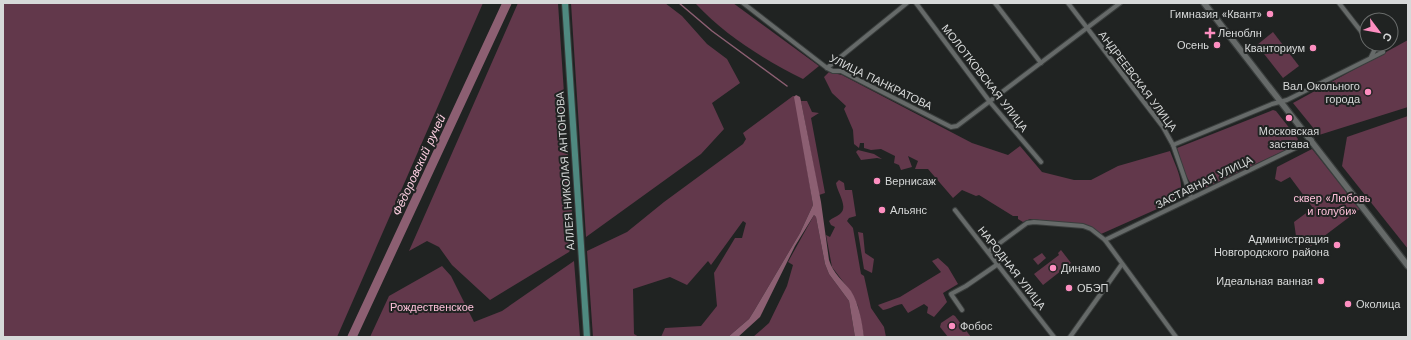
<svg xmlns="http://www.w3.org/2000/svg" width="1411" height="340" viewBox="0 0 1411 340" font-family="'Work Sans',sans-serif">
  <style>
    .green { fill: #62384b }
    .water { fill: #8c5f72 }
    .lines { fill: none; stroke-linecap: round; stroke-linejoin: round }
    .stream { stroke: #8c5f72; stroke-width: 1.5 }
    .river { stroke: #8c5f72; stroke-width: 9 }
    .street-casing { stroke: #3a3e3d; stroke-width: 6 }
    .secondary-casing { stroke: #3a3e3d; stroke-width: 8 }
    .primary-casing { stroke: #3a3e3d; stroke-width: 8 }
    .street { stroke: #666a69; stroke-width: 4 }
    .secondary { stroke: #666a69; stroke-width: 5.5 }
    .primary { stroke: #4f8980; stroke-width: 6 }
    .poi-dot { fill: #fd8ec0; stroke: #202322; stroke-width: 1.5 }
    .labels { text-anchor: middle; stroke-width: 4; stroke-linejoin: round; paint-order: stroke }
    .poi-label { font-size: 11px; fill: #d7d9d9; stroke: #202322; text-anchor: start }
    .street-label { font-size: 11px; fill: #d7d9d9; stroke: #202322 }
    .park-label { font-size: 11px; fill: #fdc0d9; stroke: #202322 }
    .water-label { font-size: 12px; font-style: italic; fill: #fccee0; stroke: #202322 }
  </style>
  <rect width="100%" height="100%" fill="#202322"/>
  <!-- green -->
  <g class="green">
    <polygon points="3,3 483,3 337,337 3,337"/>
    <polygon points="518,3 558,3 574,244 569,252 490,300 452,265 439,247 427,241 409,251"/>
    <polygon points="571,3 665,3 682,16 707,44 727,59 740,83 712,103 724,129 701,154 586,237"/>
    <path d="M695,3H733L819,66L803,79C763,59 726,36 695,3Z"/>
    <polygon points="1273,32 1299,66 1283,78 1257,45"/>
    <polygon points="1408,40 1408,107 1319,135 1293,103"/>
    <path d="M829,72L842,75L972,143L1008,155L1020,146L1042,172L1074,180H1091L1118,166L1170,151C1175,165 1189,189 1175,201L1101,234L1085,225L1030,219L1023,222L1018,219V216H1013L979,195L976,196L962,190L953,198L928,169H915L918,161L908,156L912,167L901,170L899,165L894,163L895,156L881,149L871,150L864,148V143H860L859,148L854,144L853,130L844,109L846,106L832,93L824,77Z"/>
    <polygon points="793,96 795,96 813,205 800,233 754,311 749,319 728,337 661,337 665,328 701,326 717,306 714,273 735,238 742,238 746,223 743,221 711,265 708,261 687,285 670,277 633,289 634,334 639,337 593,337 587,251 627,232 664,202 743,144 746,139 743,133"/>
    <polygon points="801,101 807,101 812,112 819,113 811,118 825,193 819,195"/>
    <path d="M1273,110L1276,111L1298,139L1296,145L1201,190C1187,189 1181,160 1177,148Z"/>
    <polygon points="1408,116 1408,249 1342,166 1347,137"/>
    <polygon points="1312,149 1360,209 1311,246 1296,236 1294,222 1313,208 1290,177 1281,182 1275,179 1277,167"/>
    <polygon points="858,150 874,154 882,159 877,158 861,160 856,152"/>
    <path d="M839,180L844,183L845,190H852L856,216L849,218L847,221L853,228L861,274L864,276L871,308L884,327L886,337H864L858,306L851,292L832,267L826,235L830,237L835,227L831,225L829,221C832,218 836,217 840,214C849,207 837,192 836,183Z"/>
    <polygon points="814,215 816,217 825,264 829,274 849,301 855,337 753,337 769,323 787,286 793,265 788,262"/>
    <polygon points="858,232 863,233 865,253 874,259 872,273 864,269"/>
    <polygon points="1061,250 1071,263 1043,285 1034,274 1059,255 1058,253"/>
    <polygon points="1042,253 1046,258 1038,265 1033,259"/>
    <path d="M938,258L948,267L958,284L943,293L947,302L934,317L927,313L928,307L924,304L908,313L902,304C895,305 890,309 883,310L878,305L900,297L941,272L932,261Z"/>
    <polygon points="574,261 580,337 370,337 389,296 442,266 451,276 474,322 502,311"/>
    <polygon points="953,315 955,316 971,337 948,337 940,327 941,323"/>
  </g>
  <!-- water -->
  <path class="water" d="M796,95L800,97L801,101L821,202L829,260C833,273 843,281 851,291C859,304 862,322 864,337H855L849,301L829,274L825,264L816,217L814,215L795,246L760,317L738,337H728L749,319L754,311L800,233L813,205L794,97Z"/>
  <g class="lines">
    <!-- stream -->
    <polyline class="stream" points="679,3 712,31 787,86"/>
    <!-- river -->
    <polyline class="river" points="352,337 507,3"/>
    <defs>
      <g id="street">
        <polyline points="743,3 827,68 833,71 841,71 951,127 957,126 1120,3"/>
        <polyline points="916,3 990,102 1041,162"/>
        <polyline points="995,3 1041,63"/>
        <polyline points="1068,3 1163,127 1173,145 1191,197"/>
        <polyline points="1339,3 1367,39"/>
        <polyline points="1371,57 1375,49 1371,44"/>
        <polyline points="827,68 907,3"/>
        <polyline points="1173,145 1272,104 1287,100 1383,52"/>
        <polyline points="955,210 1054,337"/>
        <polyline points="1105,240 1312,140"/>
        <polyline points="989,251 1027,223 1034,222 1083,226 1091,229 1105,240 1176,337"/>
        <polyline points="962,310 951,294 966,286 998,264"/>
        <polyline points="1070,337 1122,264"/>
      </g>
      <polyline id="secondary" points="1204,3 1408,266"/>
      <polyline id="primary" points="565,3 587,337"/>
    </defs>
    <!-- street casing -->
    <use href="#street" class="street-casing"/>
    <!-- secondary casing -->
    <use href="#secondary" class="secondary-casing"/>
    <!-- primary casing -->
    <use href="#primary" class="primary-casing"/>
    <!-- street -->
    <use href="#street" class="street"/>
    <!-- secondary -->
    <use href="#secondary" class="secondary"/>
    <!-- primary -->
    <use href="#primary" class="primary"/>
  </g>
  <!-- markers -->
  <g class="poi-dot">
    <circle cx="1270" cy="14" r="4"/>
    <path d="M1208 27h4v4h4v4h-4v4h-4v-4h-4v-4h4z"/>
    <circle cx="1217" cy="45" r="4"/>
    <circle cx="1313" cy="48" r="4"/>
    <circle cx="1368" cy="92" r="4"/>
    <circle cx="1289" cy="118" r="4"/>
    <circle cx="877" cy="181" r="4"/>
    <circle cx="882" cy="210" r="4"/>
    <circle cx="1337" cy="245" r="4"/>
    <circle cx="1053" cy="268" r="4"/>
    <circle cx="1321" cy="281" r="4"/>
    <circle cx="1069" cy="288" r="4"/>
    <circle cx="1348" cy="304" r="4"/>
    <circle cx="952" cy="326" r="4"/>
  </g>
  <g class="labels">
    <!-- poi labels -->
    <g class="poi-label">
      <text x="1262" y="18" text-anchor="end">Гимназия «Квант»</text>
      <text x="1218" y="37">Леноблн</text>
      <text x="1209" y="49" text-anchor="end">Осень</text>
      <text x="1305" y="52" text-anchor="end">Кванториум</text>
      <text x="1360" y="90" text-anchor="end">Вал Окольного<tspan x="1360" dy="13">города</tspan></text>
      <text x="1289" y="135" text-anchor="middle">Московская<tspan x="1289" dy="13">застава</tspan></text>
      <text x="885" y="185">Вернисаж</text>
      <text x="890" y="214">Альянс</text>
      <text x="1329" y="243" text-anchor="end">Администрация<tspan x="1329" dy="13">Новгородского района</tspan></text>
      <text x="1061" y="272">Динамо</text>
      <text x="1313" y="285" text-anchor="end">Идеальная ванная</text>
      <text x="1077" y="292">ОБЭП</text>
      <text x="1356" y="308">Околица</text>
      <text x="960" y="330">Фобос</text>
    </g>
    <!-- street labels -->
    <g class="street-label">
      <text transform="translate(985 78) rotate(52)" y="4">МОЛОТКОВСКАЯ УЛИЦА</text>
      <text transform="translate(1138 81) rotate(53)" y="4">АНДРЕЕВСКАЯ УЛИЦА</text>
      <text transform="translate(881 82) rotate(26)" y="4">УЛИЦА ПАНКРАТОВА</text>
      <text transform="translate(565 171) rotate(-94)" y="4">АЛЛЕЯ НИКОЛАЯ АНТОНОВА</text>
      <text transform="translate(1204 182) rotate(-26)" y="4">ЗАСТАВНАЯ УЛИЦА</text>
      <text transform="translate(1012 268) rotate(52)" y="4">НАРОДНАЯ УЛИЦА</text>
    </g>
    <!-- park labels -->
    <g class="park-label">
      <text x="1332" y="202">сквер «Любовь<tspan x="1332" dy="13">и голуби»</tspan></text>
      <text x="432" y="311">Рождественское</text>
    </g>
    <!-- water labels -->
    <g class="water-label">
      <text transform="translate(419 165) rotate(-65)" y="4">Фёдоровский ручей</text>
    </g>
  </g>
  <!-- border -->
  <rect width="1411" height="340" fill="none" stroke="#d7d9d9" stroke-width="8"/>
  <!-- north arrow -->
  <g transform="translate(1379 32) rotate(122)"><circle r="19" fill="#202322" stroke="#696c6b"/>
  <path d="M0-3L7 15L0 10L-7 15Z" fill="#fd8ec0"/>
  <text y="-6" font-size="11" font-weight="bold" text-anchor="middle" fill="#d7d9d9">С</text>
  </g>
</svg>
